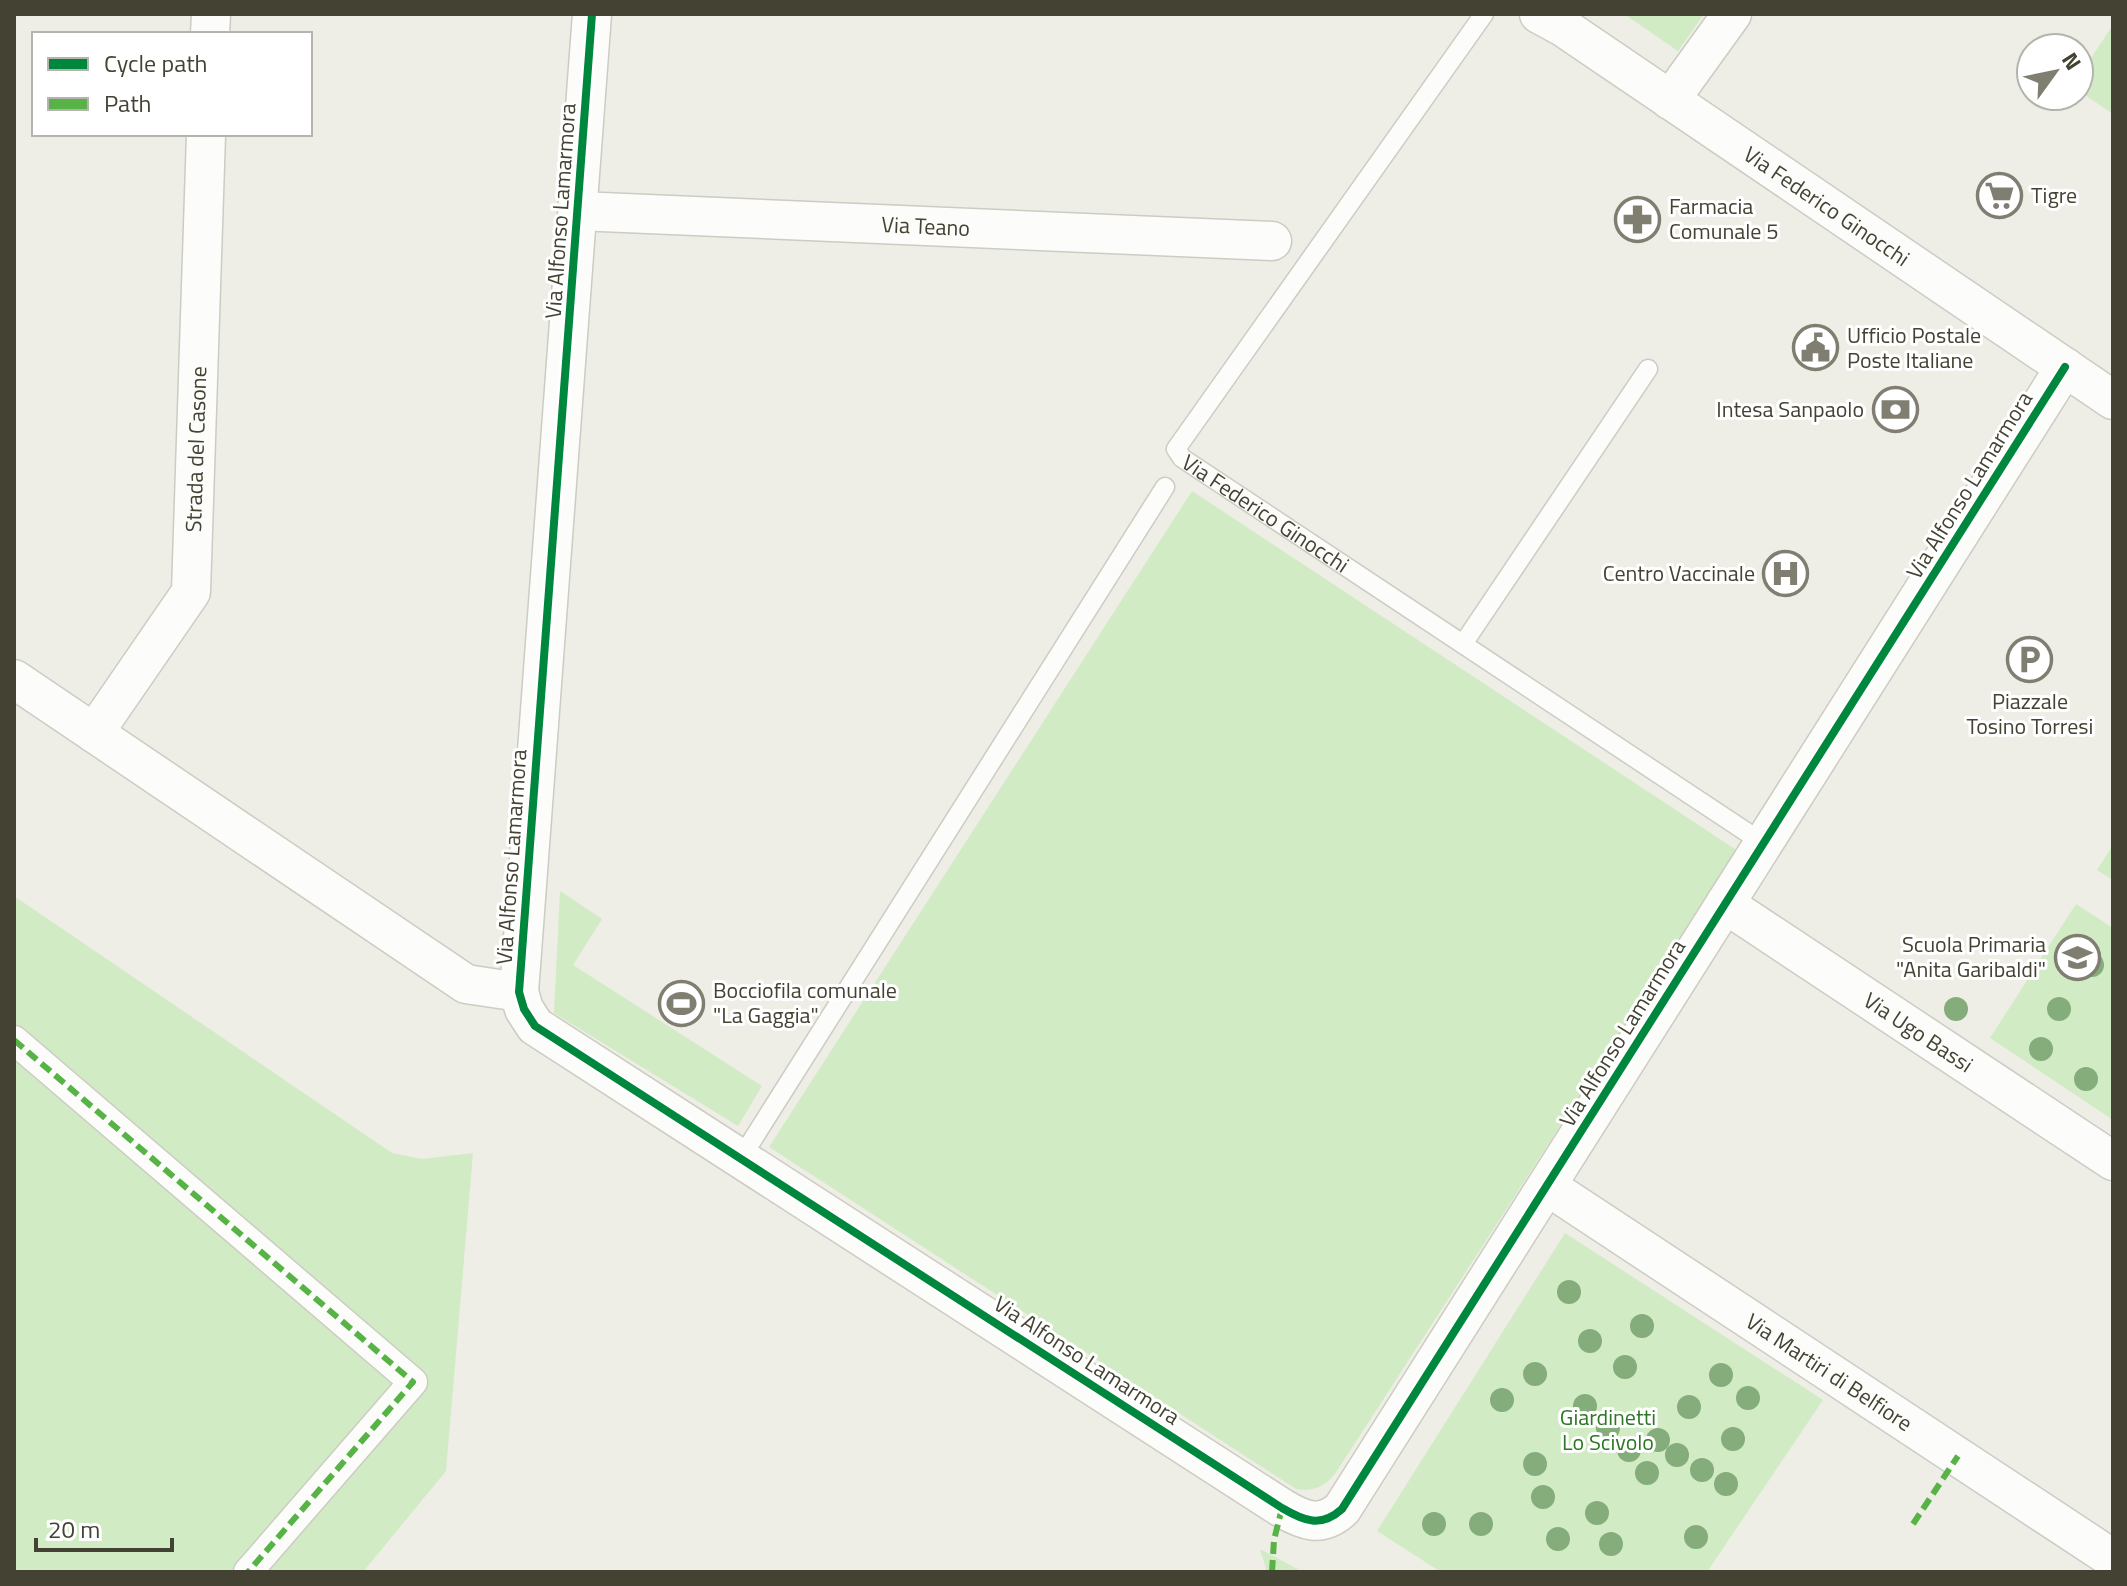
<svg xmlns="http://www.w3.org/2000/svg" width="2127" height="1586" viewBox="0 0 2127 1586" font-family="'Titillium Web',sans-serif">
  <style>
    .green { fill: #d1ebc4 }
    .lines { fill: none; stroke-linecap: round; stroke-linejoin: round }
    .service-casing { stroke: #ccccc3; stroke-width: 21 }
    .pedestrian-casing { stroke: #ccccc3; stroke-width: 31 }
    .minor-casing { stroke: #ccccc3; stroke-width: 41 }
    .service { stroke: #fcfcfb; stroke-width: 18 }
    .pedestrian { stroke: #fcfcfb; stroke-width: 28 }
    .minor { stroke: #fcfcfb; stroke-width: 38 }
    .quiet { stroke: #57b346; stroke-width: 6; stroke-dasharray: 12 6; stroke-linecap: butt }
    .cycleway-casing { stroke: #fff; stroke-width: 13 }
    .cycleway { stroke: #00873e; stroke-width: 8 }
    .tree { fill: #84ad7b }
    .labels { text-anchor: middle; stroke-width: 6; stroke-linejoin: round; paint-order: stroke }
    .poi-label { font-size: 22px; fill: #444232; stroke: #fff; text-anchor: start }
    .street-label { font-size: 22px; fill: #444232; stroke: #fff }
    .park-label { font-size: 22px; fill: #2d7724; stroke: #fff }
  </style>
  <rect width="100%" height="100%" fill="#eeeee6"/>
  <!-- green -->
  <g class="green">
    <polygon points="1624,14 1704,14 1678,51"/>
    <polygon points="2113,25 2113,114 2079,91 2079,76"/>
    <path d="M1192,491L1738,851L1337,1471C1326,1486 1315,1492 1296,1489L769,1147Z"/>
    <polygon points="2113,845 2113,880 2097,870"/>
    <polygon points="560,891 602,919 573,965 762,1086 738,1126 554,1013"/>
    <polygon points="14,896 392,1153 422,1159 473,1153 446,1471 363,1572 14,1572"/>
    <polygon points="2076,904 2113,928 2113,1120 1990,1038"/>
    <polygon points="1565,1233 1823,1400 1707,1572 1441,1572 1377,1531"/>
    <polygon points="1260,1549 1303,1572 1267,1572"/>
  </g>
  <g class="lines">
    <defs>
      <g id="service">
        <path id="s1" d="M1484,14L1176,449L1182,458L1763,843"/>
        <polyline points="1463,644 1648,369"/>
        <polyline points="741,1158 1165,487"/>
      </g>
      <polyline id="pedestrian" points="14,1040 413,1382 248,1572"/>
      <g id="minor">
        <path d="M592,14L519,992L524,1009L535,1026L1282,1508C1304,1521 1321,1528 1342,1509L2065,367"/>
        <path id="s2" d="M1539,14L1563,27L2113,400"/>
        <polyline points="210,34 211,14"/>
        <polyline points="1670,100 1732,14"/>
        <path id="s3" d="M578,211L1272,241"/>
        <polyline points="14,679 466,984 519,992"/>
        <path id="s4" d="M94,733L191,592L206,134"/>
        <path id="s5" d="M1725,904L2113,1161"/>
        <path id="s6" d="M1547,1186L2113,1559"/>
      </g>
    </defs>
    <!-- service casing -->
    <use href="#service" class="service-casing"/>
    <!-- pedestrian casing -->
    <use href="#pedestrian" class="pedestrian-casing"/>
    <!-- minor casing -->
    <use href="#minor" class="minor-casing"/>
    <!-- service -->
    <use href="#service" class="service"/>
    <!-- pedestrian -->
    <use href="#pedestrian" class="pedestrian"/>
    <!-- minor -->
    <use href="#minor" class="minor"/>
    <!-- quiet -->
    <g class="quiet">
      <polyline points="14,1040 413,1382 248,1572"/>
      <polyline points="1913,1524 1958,1456"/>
      <polyline points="1272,1572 1274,1540 1282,1508"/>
    </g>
    <defs>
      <path id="cycleway" d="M592,14L519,992L524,1009L535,1026L1282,1508C1304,1521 1321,1528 1342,1509L2065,367"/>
    </defs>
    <!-- cycleway casing -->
    <use href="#cycleway" class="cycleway-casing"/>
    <!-- cycleway -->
    <use href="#cycleway" class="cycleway"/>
  </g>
  <!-- trees -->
  <g class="tree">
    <circle cx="2092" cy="965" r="12"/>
    <circle cx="1956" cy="1009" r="12"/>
    <circle cx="2059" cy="1009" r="12"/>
    <circle cx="2041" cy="1049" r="12"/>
    <circle cx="2086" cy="1079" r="12"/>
    <circle cx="1569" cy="1292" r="12"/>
    <circle cx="1642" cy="1326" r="12"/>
    <circle cx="1590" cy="1341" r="12"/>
    <circle cx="1625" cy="1367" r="12"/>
    <circle cx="1535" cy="1374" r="12"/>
    <circle cx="1721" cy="1375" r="12"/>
    <circle cx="1748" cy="1398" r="12"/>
    <circle cx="1502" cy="1400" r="12"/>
    <circle cx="1585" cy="1406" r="12"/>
    <circle cx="1689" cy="1407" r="12"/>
    <circle cx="1608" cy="1428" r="12"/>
    <circle cx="1733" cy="1439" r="12"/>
    <circle cx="1658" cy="1440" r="12"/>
    <circle cx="1629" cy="1450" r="12"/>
    <circle cx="1677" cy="1455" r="12"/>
    <circle cx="1535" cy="1464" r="12"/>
    <circle cx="1702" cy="1470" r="12"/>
    <circle cx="1647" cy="1473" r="12"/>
    <circle cx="1726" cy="1484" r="12"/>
    <circle cx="1543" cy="1497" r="12"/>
    <circle cx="1597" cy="1513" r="12"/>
    <circle cx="1434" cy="1524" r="12"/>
    <circle cx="1481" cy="1524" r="12"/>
    <circle cx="1696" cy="1537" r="12"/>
    <circle cx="1558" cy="1539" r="12"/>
    <circle cx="1611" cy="1544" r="12"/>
  </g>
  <!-- icons -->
  <defs>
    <symbol id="supermarket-ring" viewBox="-11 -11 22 22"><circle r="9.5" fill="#fff" stroke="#807e71" stroke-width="1.5"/><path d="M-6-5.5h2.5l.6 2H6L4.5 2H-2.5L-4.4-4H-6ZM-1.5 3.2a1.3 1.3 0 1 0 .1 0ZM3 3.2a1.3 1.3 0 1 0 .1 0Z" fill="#807e71"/></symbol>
    <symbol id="pharmacy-ring" viewBox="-11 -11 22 22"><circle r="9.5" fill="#fff" stroke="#807e71" stroke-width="1.5"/><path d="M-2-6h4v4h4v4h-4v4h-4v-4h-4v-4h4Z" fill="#807e71"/></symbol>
    <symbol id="civic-ring" viewBox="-11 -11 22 22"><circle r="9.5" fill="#fff" stroke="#807e71" stroke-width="1.5"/><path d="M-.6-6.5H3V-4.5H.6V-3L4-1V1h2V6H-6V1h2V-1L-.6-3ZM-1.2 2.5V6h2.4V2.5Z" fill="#807e71"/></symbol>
    <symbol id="bank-ring" viewBox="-11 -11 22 22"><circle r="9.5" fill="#fff" stroke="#807e71" stroke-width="1.5"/><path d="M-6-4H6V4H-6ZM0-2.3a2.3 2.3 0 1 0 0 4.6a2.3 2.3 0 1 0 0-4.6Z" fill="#807e71"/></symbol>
    <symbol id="hospital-ring" viewBox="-11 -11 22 22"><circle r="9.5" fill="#fff" stroke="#807e71" stroke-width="1.5"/><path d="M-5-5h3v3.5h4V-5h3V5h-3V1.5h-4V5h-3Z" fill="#807e71"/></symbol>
    <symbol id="parking-ring" viewBox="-11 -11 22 22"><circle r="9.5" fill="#fff" stroke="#807e71" stroke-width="1.5"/><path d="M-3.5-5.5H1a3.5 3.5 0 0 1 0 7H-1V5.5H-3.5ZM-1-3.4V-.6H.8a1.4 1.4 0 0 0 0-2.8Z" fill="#807e71"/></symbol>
    <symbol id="school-ring" viewBox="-11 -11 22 22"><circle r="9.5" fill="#fff" stroke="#807e71" stroke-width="1.5"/><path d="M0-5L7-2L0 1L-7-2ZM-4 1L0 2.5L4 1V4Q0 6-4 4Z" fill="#807e71"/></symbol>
    <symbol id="stadium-ring" viewBox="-11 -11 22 22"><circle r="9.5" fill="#fff" stroke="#807e71" stroke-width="1.5"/><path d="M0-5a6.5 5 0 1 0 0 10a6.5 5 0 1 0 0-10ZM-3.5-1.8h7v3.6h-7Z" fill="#807e71"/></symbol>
  </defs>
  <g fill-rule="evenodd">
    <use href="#supermarket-ring" x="1974" y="170" width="51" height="51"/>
    <use href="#pharmacy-ring" x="1612" y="194" width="51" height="51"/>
    <use href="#civic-ring" x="1790" y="322" width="51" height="51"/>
    <use href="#bank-ring" x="1870" y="384" width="51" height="51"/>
    <use href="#hospital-ring" x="1760" y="548" width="51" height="51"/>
    <use href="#parking-ring" x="2004" y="634" width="51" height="51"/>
    <use href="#school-ring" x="2052" y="932" width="51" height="51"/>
    <use href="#stadium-ring" x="656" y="978" width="51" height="51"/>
  </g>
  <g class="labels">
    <!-- poi labels -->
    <g class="poi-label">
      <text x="2031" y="203">Tigre</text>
      <text x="1669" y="214">Farmacia<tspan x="1669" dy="25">Comunale 5</tspan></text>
      <text x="1847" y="343">Ufficio Postale<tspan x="1847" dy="25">Poste Italiane</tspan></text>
      <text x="1864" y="417" text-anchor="end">Intesa Sanpaolo</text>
      <text x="1755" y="581" text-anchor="end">Centro Vaccinale</text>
      <text x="2030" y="709" text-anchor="middle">Piazzale<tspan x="2030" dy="25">Tosino Torresi</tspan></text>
      <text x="2046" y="952" text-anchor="end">Scuola Primaria<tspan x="2046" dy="25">"Anita Garibaldi"</tspan></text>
      <text x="713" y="998">Bocciofila comunale<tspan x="713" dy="25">"La Gaggia"</tspan></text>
    </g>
    <!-- street labels -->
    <g class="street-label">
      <text dy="8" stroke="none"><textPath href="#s2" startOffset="346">Via Federico Ginocchi</textPath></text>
      <text transform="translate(560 211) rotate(-86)" y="8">Via Alfonso Lamarmora</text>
      <text dy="8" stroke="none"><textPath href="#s3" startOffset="348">Via Teano</textPath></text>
      <text dy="8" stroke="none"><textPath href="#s4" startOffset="314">Strada del Casone</textPath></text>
      <text transform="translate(1969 485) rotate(-58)" y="8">Via Alfonso Lamarmora</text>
      <text dy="8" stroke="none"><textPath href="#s1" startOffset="644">Via Federico Ginocchi</textPath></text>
      <text transform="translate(511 857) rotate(-86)" y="8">Via Alfonso Lamarmora</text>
      <text dy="8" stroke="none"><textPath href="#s5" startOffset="232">Via Ugo Bassi</textPath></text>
      <text transform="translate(1622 1033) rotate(-58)" y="8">Via Alfonso Lamarmora</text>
      <text transform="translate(1087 1360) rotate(33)" y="8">Via Alfonso Lamarmora</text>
      <text dy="8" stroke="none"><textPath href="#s6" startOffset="338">Via Martiri di Belfiore</textPath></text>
    </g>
    <!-- park labels -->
    <g class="park-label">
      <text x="1608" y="1425">Giardinetti<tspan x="1608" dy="25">Lo Scivolo</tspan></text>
    </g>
  </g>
  <!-- border -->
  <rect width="2127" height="1586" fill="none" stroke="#444232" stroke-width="32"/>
  <!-- legend -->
  <rect x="32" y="32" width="280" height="104" fill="#ffffff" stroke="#b4b3ad" stroke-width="2"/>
  <rect x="48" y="58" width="40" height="12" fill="#00873e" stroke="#b4b3ad" stroke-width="2"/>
  <text x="104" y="72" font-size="24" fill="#444232">Cycle path</text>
  <rect x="48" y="98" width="40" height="12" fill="#57b346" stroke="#b4b3ad" stroke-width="2"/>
  <text x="104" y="112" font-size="24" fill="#444232">Path</text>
  <!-- north arrow -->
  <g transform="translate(2055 72) rotate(57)"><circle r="38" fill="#ffffff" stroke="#b4b3ad" stroke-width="2"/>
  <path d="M0-6L14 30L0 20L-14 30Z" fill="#807e71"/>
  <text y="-12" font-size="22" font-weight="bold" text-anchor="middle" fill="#444232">N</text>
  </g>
  <!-- scale -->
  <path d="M36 1538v12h136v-12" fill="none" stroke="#444232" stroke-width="4"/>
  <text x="48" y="1538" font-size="24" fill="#444232" stroke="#ffffff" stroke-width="6" paint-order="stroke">20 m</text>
</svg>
